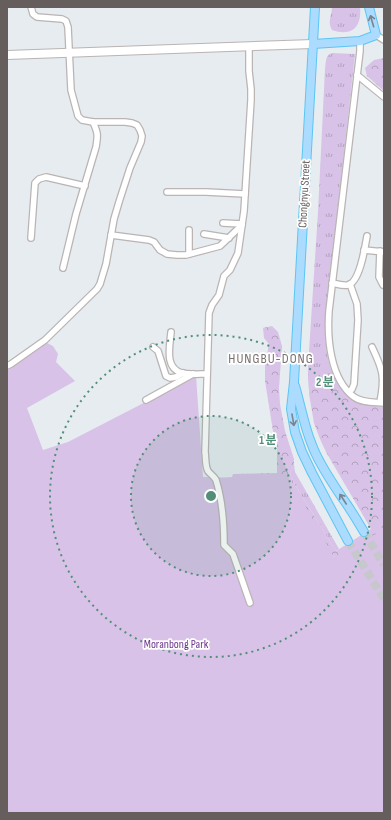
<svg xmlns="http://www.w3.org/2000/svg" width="391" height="820" viewBox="0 0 391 820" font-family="'Sofia Sans Condensed','Noto Sans KR',sans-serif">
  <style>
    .grass { fill: url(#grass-tufts) }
    .forest { fill: url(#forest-crowns) }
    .park { fill: #d8c2e7 }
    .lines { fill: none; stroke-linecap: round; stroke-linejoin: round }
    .primary-tunnel { stroke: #c6c8cb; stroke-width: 8; stroke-dasharray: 8 4; stroke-linecap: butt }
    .minor-casing { stroke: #bab4b3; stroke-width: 8 }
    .secondary-casing { stroke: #bab4b2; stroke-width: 10 }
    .primary-casing { stroke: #5bc6f3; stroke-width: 10 }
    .minor { stroke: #fff; stroke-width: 5.5 }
    .secondary { stroke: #fff; stroke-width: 8 }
    .primary { stroke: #abdcff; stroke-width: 8 }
    .oneway { stroke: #7b848e }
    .ring { fill: none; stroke: #538f78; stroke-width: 2; stroke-dasharray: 2 4 }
    .labels { text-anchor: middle; stroke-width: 3.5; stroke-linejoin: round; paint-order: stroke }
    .street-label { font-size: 12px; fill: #665e5d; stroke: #fff }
    .park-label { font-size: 12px; fill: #6c368c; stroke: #fff }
    .quarter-label { font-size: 14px; letter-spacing: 1px; fill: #786f6e; stroke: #fff }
    .centre { fill: #538f78; stroke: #fff; stroke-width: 2 }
    .ring-label { font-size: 12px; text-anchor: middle; font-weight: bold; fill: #538f78; stroke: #fff; stroke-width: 3.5; stroke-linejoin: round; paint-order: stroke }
  </style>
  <defs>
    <pattern id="grass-tufts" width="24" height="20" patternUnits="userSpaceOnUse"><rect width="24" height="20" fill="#d8c2e7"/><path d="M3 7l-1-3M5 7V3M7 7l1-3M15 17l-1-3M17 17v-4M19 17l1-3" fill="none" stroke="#b3a1be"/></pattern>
    <pattern id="forest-crowns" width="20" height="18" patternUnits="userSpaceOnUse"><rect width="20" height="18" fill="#d8c2e7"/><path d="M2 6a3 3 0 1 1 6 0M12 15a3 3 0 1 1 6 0" fill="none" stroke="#b3a1be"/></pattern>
  </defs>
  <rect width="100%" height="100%" fill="#e6ecf0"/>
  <!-- grass -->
  <g class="grass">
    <path d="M332,7H360C362,27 352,37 332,30C327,22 332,15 332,7Z"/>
    <path d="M332,53L355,54L325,325C325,341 327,366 336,380H316L313,384L309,391L308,379V367L318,212L325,69C326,63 325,55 332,53Z"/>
    <polygon points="294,465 295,472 339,549 336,551 295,485 290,473"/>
  </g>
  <!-- forest -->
  <g class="forest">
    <polygon points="384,58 384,91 367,76 365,68 374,60"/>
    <path d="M272,326L278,332L282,346L279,388L280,404L285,431L294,459V465L290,473L295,485L336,551L371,529L326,452L320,439L314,423L309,394V391L313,384L316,380H336C340,385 343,391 348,396C356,404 372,406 384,407V592L224,478L232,477L233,474L277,473V441L273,431L265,381V355H267L269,344L264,338L263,328Z"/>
  </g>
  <!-- park -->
  <polygon class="park" points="47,343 53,346 58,354 56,362 75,381 27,408 43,450 68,442 196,376 203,477 246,478 287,474 334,557 371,536 384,531 384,813 7,813 7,371"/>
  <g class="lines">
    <!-- primary-tunnel -->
    <g class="primary-tunnel">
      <polyline points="364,532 384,565"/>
      <polyline points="348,541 384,599"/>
    </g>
    <defs>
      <g id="minor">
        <polyline points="376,35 384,40"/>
        <path d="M360,41V51L329,311C327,338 330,379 354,397C362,403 374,402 384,403"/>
        <path d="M249,47V71L251,89V100L244,211L238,253L230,270L224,276L219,295L212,305L209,313L205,452C206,458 205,466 208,471C210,474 214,476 216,480C222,499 224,525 224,545L233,554L250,603"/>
        <polyline points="357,75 384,97"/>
        <polyline points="167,192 206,192 245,194"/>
        <polyline points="223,223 242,224"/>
        <polyline points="204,234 229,238"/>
        <polyline points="111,235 149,240 154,242 160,250 167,254 177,255 186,255 220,246 242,225"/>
        <polyline points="31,238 35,183 39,179 46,177 85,186"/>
        <polyline points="364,250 384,252"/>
        <polyline points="380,251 379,277 383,285"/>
        <polyline points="189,254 189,230"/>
        <path d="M63,268L76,214L96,147C98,135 98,133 93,122"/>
        <path d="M332,283C337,284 343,286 348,285C360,282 365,247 367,236"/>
        <path d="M171,332C170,346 164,368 182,373C190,375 199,374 207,374"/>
        <polyline points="153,347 158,351 166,376 170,378 176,377 183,373"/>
        <path d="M372,347C383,370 385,377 380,402"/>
        <polyline points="7,366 11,364 45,340 97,289 100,284 106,264 114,219 119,202 130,168 141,142 142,136 140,130 137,125 132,123 125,122 93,122 82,120 78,116 71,90 68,27 66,21 62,19 37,17 33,14 31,7"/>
        <polyline points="349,392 352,389 354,384 358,320 357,304 350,284"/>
        <polyline points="146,400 193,374"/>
      </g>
      <polyline id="secondary" points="7,55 313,44"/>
      <g id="primary">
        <polyline points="315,7 294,382 291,409 295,432 302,452 312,473 348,541"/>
        <polyline points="313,44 360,41 376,35 369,7"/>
        <path d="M295,386C301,406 304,426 312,445C319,464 330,479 341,496C349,507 357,520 364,532"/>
      </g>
    </defs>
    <!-- minor casing -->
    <use href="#minor" class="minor-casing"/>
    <!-- secondary casing -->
    <use href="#secondary" class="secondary-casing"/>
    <!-- primary casing -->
    <use href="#primary" class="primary-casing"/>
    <!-- minor -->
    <use href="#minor" class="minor"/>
    <!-- secondary -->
    <use href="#secondary" class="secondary"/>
    <!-- primary -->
    <use href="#primary" class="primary"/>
  </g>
  <!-- one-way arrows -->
  <defs><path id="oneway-shaft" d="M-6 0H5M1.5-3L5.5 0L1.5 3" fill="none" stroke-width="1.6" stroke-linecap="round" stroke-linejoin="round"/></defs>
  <g class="oneway">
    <use href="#oneway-shaft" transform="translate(372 21) rotate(-106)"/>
    <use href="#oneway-shaft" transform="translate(293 420) rotate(80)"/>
    <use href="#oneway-shaft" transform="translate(343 499) rotate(-123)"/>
  </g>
  <!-- distance rings -->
  <circle cx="211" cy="496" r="80" fill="#538f78" fill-opacity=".12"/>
  <g class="ring">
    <circle cx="211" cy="496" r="80"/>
    <circle cx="211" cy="496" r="161"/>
  </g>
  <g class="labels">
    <!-- street labels -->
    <g class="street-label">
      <text transform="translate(304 194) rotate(-87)" y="4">Chongnyu Street</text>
    </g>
    <!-- park labels -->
    <g class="park-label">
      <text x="176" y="648">Moranbong Park</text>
    </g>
    <!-- quarter labels -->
    <g class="quarter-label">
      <text x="271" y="363">HUNGBU-DONG</text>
    </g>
  </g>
  <circle cx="211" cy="496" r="6" class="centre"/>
  <g class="ring-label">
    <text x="325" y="386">2 분</text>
    <text x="268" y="444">1 분</text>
  </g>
  <!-- border -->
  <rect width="391" height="820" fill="none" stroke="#665e5d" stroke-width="16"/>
</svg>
